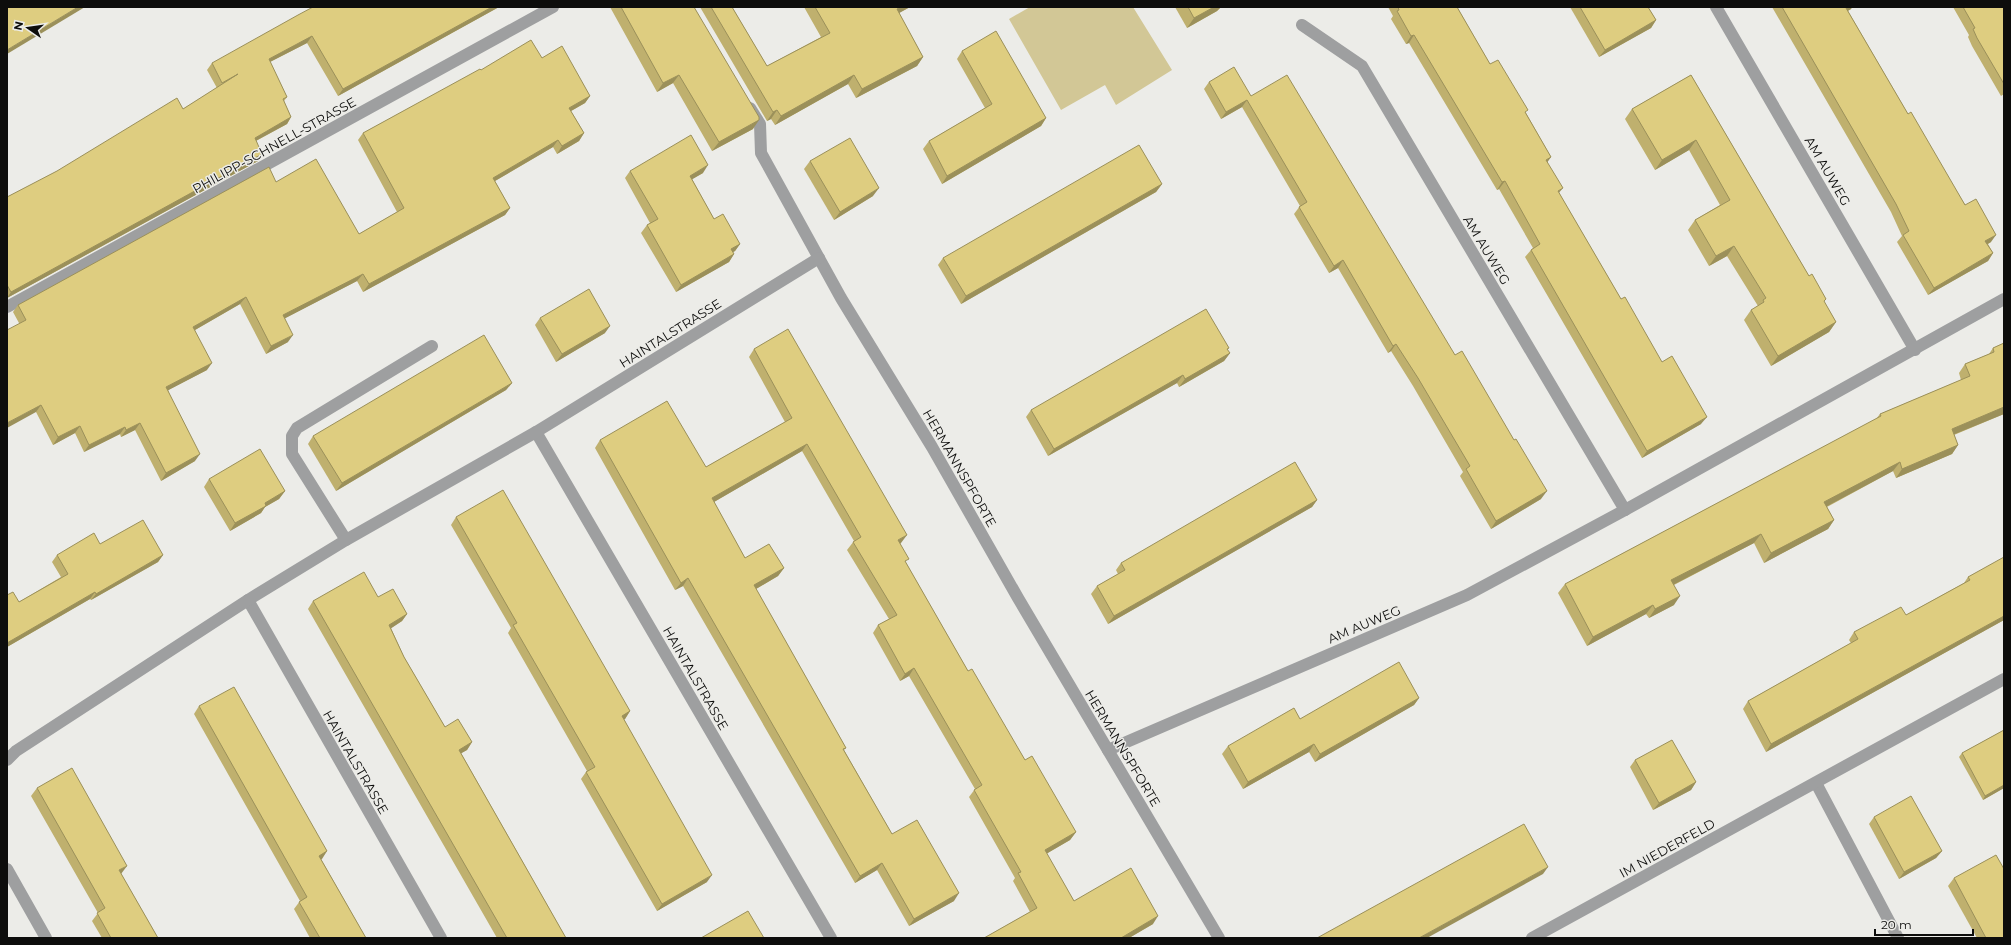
<svg xmlns="http://www.w3.org/2000/svg" width="2011" height="945" viewBox="0 0 2011 945" font-family="Montserrat,sans-serif">
  <style>
    .green { fill: #d2c796 }
    .lines { fill: none; stroke-linecap: round; stroke-linejoin: round }
    .lane { stroke: #9e9fa0; stroke-width: 12 }
    .street { stroke: #9e9fa0; stroke-width: 12 }
    .wall { fill: #bfb06e }
    .shaded-wall { fill: #9b905a }
    .building { fill: #decd80; stroke: #9b905a }
    .labels { text-anchor: middle; stroke-width: 3; stroke-linejoin: round; paint-order: stroke }
    .street-label { font-size: 13px; fill: #0d0d0c; stroke: #ecece8 }
  </style>
  <rect width="100%" height="100%" fill="#ecece8"/>
  <!-- green -->
  <polygon class="green" points="1030,7 1133,7 1172,70 1116,105 1105,85 1061,110 1009,19"/>
  <g class="lines">
    <!-- lane -->
    <polyline class="lane" points="346,540 292,454 292,436 297,428 432,346"/>
    <!-- street -->
    <g class="street">
      <polyline points="1716,7 1915,350"/>
      <polyline points="1302,25 1362,66 1625,510"/>
      <polyline points="750,108 760,124 761,153 841,298 932,447 1018,598 1219,938"/>
      <polyline points="7,307 553,7"/>
      <polyline points="536,432 831,938"/>
      <polyline points="248,600 441,938"/>
      <polyline points="1108,750 1467,595 1625,510 2004,299"/>
      <polyline points="7,760 16,751 248,600 346,540 536,432 819,258"/>
      <polyline points="1816,783 1898,938"/>
      <polyline points="7,869 46,938"/>
      <polyline points="1532,938 2004,679"/>
    </g>
  </g>
  <!-- wall -->
  <g class="wall">
    <polygon points="385,7 499,7 338,96 307,43 270,62 287,97 284,101 291,117 287,124 256,141 258,161 7,298 7,197 183,109 217,88 207,70 212,63"/>
    <polygon points="610,7 694,7 753,129 712,151 673,83 657,92"/>
    <polygon points="700,7 732,7 767,66 821,37 804,7 910,7 899,13 923,57 917,66 856,98 848,84 775,125 771,119 767,121"/>
    <polygon points="1175,7 1221,7 1217,11 1187,28"/>
    <polygon points="1388,7 1457,7 1490,64 1526,113 1551,157 1547,162 1559,193 1621,299 1701,424 1642,458 1525,257 1531,250 1533,248 1499,189 1497,190 1409,43 1406,44 1391,19 1393,16"/>
    <polygon points="1570,7 1648,7 1656,20 1651,28 1599,57"/>
    <polygon points="1772,7 1852,7 1851,9 1848,11 1908,114 1962,200 1991,242 1988,244 1993,253 1988,261 1928,295 1897,242 1902,236 1891,212"/>
    <polygon points="1953,7 2004,7 2004,94 2001,96 1972,46 1968,37 1969,35"/>
    <polygon points="962,51 1046,118 1041,126 942,184 923,149 929,141 985,108 957,59"/>
    <polygon points="542,58 590,96 585,103 571,111 584,133 579,141 557,154 553,147 495,181 510,208 505,215 363,292 357,281 285,318 288,342 266,354 240,304 195,330 207,370 168,390 195,461 161,481 135,430 121,437 120,434 84,452 75,433 53,445 36,412 19,323 13,312 18,305 276,182 359,234 397,212 358,140 363,133 481,70"/>
    <polygon points="1691,75 1809,276 1826,299 1824,302 1836,322 1829,332 1771,366 1744,320 1751,310 1758,306 1727,256 1709,266 1688,230 1695,220 1720,205 1689,150 1655,170 1625,119 1632,109"/>
    <polygon points="1209,82 1251,96 1455,355 1541,499 1491,529 1460,476 1463,472 1413,386 1391,351 1388,353 1338,268 1329,273 1294,214 1300,206 1242,107 1221,119 1204,89"/>
    <polygon points="810,161 873,196 834,220 804,169"/>
    <polygon points="630,171 703,173 692,179 714,219 740,244 735,251 733,252 734,254 729,262 676,292 641,233 647,225 650,223 625,178"/>
    <polygon points="1162,184 1156,192 961,304 938,265 943,258"/>
    <polygon points="540,318 605,333 556,362 535,325"/>
    <polygon points="2004,343 2004,414 1954,435 1958,445 1952,454 1896,478 1893,471 1827,507 1834,520 1828,529 1764,563 1754,543 1674,585 1674,605 1649,618 1646,614 1587,646 1558,593 1565,584 1876,419 1880,414 1961,380 1959,373 1965,364 1989,354 1993,348"/>
    <polygon points="1229,348 1227,350 1230,353 1224,361 1179,387 1177,383 1048,456 1026,417 1031,410"/>
    <polygon points="754,349 901,543 900,544 906,563 968,671 1025,760 1076,832 1070,840 1046,854 1074,901 1153,924 1129,938 984,938 1030,912 1013,881 1015,878 969,797 975,789 909,676 900,681 873,633 878,625 889,619 847,550 854,541 802,451 714,502 745,558 784,568 778,576 756,589 846,748 844,750 892,834 954,901 909,926 877,870 855,883 683,586 675,590 595,448 600,440 706,467 785,422 749,357"/>
    <polygon points="512,383 506,390 336,491 308,444 313,436"/>
    <polygon points="209,479 285,491 279,499 265,507 261,513 230,531 204,487"/>
    <polygon points="1317,500 1312,507 1108,624 1091,594 1097,586 1118,574 1116,570 1121,563"/>
    <polygon points="456,517 630,711 625,719 624,719 707,882 657,911 581,779 586,772 587,771 508,633 511,628 451,525"/>
    <polygon points="100,544 163,555 158,562 91,600 90,599 7,647 7,595 19,602 61,577 52,562 57,555"/>
    <polygon points="2004,558 2004,620 1766,752 1743,709 1748,701 1851,643 1849,640 1854,632 1906,615 1964,583 1968,577"/>
    <polygon points="378,597 407,614 402,621 391,628 404,657 445,727 472,742 467,750 461,753 566,938 497,938 308,609 313,601"/>
    <polygon points="1419,698 1414,705 1315,762 1309,752 1243,789 1222,754 1228,746 1300,719"/>
    <polygon points="199,706 327,851 321,859 366,938 310,938 294,909 300,901 194,714"/>
    <polygon points="2004,730 2004,788 1983,800 1959,757 1962,753"/>
    <polygon points="1635,760 1696,782 1691,790 1653,810 1630,767"/>
    <polygon points="37,788 121,874 158,938 102,938 92,921 98,913 31,796"/>
    <polygon points="1874,817 1942,851 1936,858 1899,879 1869,824"/>
    <polygon points="1954,878 2004,938 1977,938 1948,886"/>
  </g>
  <!-- shaded-wall -->
  <g class="shaded-wall">
    <polygon points="78,7 85,7 7,54 7,50"/>
    <polygon points="492,7 499,7 338,96 343,89"/>
    <polygon points="901,7 910,7 890,18 897,9"/>
    <polygon points="1214,7 1221,7 1217,11 1187,28 1194,18"/>
    <polygon points="1847,7 1852,7 1851,9 1840,15 1846,8"/>
    <polygon points="1656,20 1651,28 1599,57 1605,50"/>
    <polygon points="1414,35 1409,43 1406,44 1411,36"/>
    <polygon points="312,36 307,43 264,65 269,59"/>
    <polygon points="923,57 917,66 856,98 862,89"/>
    <polygon points="679,75 673,83 657,92 663,83"/>
    <polygon points="854,75 848,84 775,125 781,116"/>
    <polygon points="590,96 585,103 564,115 569,108"/>
    <polygon points="1247,100 1242,107 1221,119 1226,112"/>
    <polygon points="777,110 771,119 767,121 773,112"/>
    <polygon points="291,117 287,124 250,144 255,138"/>
    <polygon points="1046,118 1041,126 942,184 947,176"/>
    <polygon points="759,120 753,129 712,151 719,142"/>
    <polygon points="584,133 579,141 557,154 562,146"/>
    <polygon points="558,140 553,147 488,185 493,178"/>
    <polygon points="1696,140 1689,150 1655,170 1662,160"/>
    <polygon points="262,154 258,161 7,298 11,292"/>
    <polygon points="1551,157 1546,164 1546,160"/>
    <polygon points="708,165 703,173 684,184 690,176"/>
    <polygon points="1505,181 1499,189 1497,190 1502,182"/>
    <polygon points="1162,184 1156,192 961,304 966,296"/>
    <polygon points="879,188 873,196 834,220 840,212"/>
    <polygon points="1563,188 1557,195 1558,191"/>
    <polygon points="510,208 505,215 363,292 369,284"/>
    <polygon points="1996,235 1991,242 1980,248 1985,241"/>
    <polygon points="740,244 735,251 726,256 731,249"/>
    <polygon points="1734,246 1727,256 1709,266 1716,256"/>
    <polygon points="1993,253 1988,261 1928,295 1934,288"/>
    <polygon points="734,254 729,262 676,292 681,285"/>
    <polygon points="1343,260 1338,268 1329,273 1334,266"/>
    <polygon points="363,274 357,281 278,322 283,315"/>
    <polygon points="246,297 240,304 188,334 193,327"/>
    <polygon points="1836,322 1829,332 1771,366 1778,356"/>
    <polygon points="610,326 605,333 556,362 562,354"/>
    <polygon points="293,335 288,342 266,354 271,346"/>
    <polygon points="1396,344 1391,351 1388,353 1393,346"/>
    <polygon points="1230,353 1224,361 1179,387 1185,379"/>
    <polygon points="212,363 207,370 161,394 166,387"/>
    <polygon points="1183,375 1177,383 1048,456 1054,449"/>
    <polygon points="512,383 506,390 336,491 342,483"/>
    <polygon points="41,405 36,412 7,428 7,423"/>
    <polygon points="2004,407 2004,414 1945,438 1952,429"/>
    <polygon points="1707,417 1701,424 1642,458 1647,451"/>
    <polygon points="140,423 135,430 121,437 126,430"/>
    <polygon points="80,426 75,433 53,445 58,437"/>
    <polygon points="125,427 120,434 84,452 89,445"/>
    <polygon points="807,444 802,451 707,506 712,498"/>
    <polygon points="1958,445 1952,454 1896,478 1902,469"/>
    <polygon points="200,454 195,461 161,481 166,473"/>
    <polygon points="1900,462 1893,471 1818,511 1824,502"/>
    <polygon points="285,491 279,499 265,507 261,513 230,531 235,523 265,503"/>
    <polygon points="1547,491 1541,499 1491,529 1496,521"/>
    <polygon points="1317,500 1312,507 1108,624 1114,616"/>
    <polygon points="1834,520 1828,529 1764,563 1771,553"/>
    <polygon points="1761,534 1754,543 1665,589 1671,580"/>
    <polygon points="907,535 901,543 892,548 898,540"/>
    <polygon points="163,555 158,562 91,600 96,594"/>
    <polygon points="784,568 778,576 749,593 754,585"/>
    <polygon points="688,578 683,586 675,590 681,583"/>
    <polygon points="95,592 90,599 7,647 7,643"/>
    <polygon points="1680,596 1674,605 1649,618 1655,609"/>
    <polygon points="1653,605 1646,614 1587,646 1593,637"/>
    <polygon points="407,614 402,621 384,633 389,625"/>
    <polygon points="2004,616 2004,620 1766,752 1771,744"/>
    <polygon points="914,668 909,676 900,681 905,674"/>
    <polygon points="1419,698 1414,705 1315,762 1320,754"/>
    <polygon points="630,711 625,719 616,724 622,716"/>
    <polygon points="472,742 467,750 453,758 459,750"/>
    <polygon points="1314,744 1309,752 1243,789 1248,782"/>
    <polygon points="1696,782 1691,790 1653,810 1659,803"/>
    <polygon points="2004,785 2004,788 1983,800 1985,796"/>
    <polygon points="1076,832 1070,840 1039,858 1045,850"/>
    <polygon points="327,851 322,859 314,863 319,856"/>
    <polygon points="1942,851 1936,858 1899,879 1904,872"/>
    <polygon points="882,863 877,870 855,883 860,876"/>
    <polygon points="127,866 121,874 119,870"/>
    <polygon points="1548,867 1543,874 1427,938 1419,938"/>
    <polygon points="712,875 707,882 657,911 662,904"/>
    <polygon points="959,893 954,901 909,926 914,919"/>
    <polygon points="1158,916 1153,924 1129,938 1121,938"/>
  </g>
  <!-- building -->
  <g class="building">
    <polygon points="7,7 78,7 7,50"/>
    <polygon points="313,7 384,7 384,8 385,7 492,7 343,89 312,36 269,59 287,97 283,99 291,117 255,138 262,154 11,292 7,285 7,197 57,171 177,98 183,109 238,74 222,83 212,63 298,15"/>
    <polygon points="621,7 694,7 759,117 759,120 719,142 679,75 663,83"/>
    <polygon points="711,7 732,7 767,66 830,33 815,7 901,7 897,9 923,57 862,89 854,75 781,116 777,110 773,112"/>
    <polygon points="1188,7 1214,7 1194,18"/>
    <polygon points="1398,7 1457,7 1490,64 1498,60 1528,110 1525,112 1551,157 1546,160 1563,188 1558,191 1621,299 1625,297 1662,362 1672,356 1707,417 1647,451 1531,250 1540,244 1505,181 1502,182 1414,35 1411,36 1397,11 1399,10"/>
    <polygon points="1580,7 1648,7 1656,20 1605,50"/>
    <polygon points="1782,7 1847,7 1846,8 1908,114 1911,112 1965,205 1976,199 1996,235 1985,241 1993,253 1934,288 1903,235 1909,231 1896,204"/>
    <polygon points="1963,7 2004,7 2004,84 1977,38 1973,29 1975,28"/>
    <polygon points="996,31 1046,118 947,176 929,141 992,104 962,51"/>
    <polygon points="531,40 542,58 562,46 590,96 569,108 584,133 562,146 558,140 493,178 510,208 369,284 363,274 283,315 293,335 271,346 246,297 193,327 212,363 166,387 200,454 166,473 140,423 126,430 125,427 89,445 80,426 58,437 41,405 7,423 7,330 26,320 18,305 269,167 276,182 316,159 359,234 404,208 363,133 480,69 481,70"/>
    <polygon points="1234,67 1251,96 1287,75 1455,355 1462,351 1514,440 1516,439 1547,491 1496,521 1466,469 1470,466 1418,378 1396,344 1393,346 1343,260 1334,266 1299,207 1307,202 1247,100 1226,112 1209,82"/>
    <polygon points="1691,75 1809,276 1812,274 1826,299 1824,301 1836,322 1778,356 1751,310 1764,302 1763,300 1766,298 1734,246 1716,256 1695,220 1730,200 1696,140 1662,160 1632,109"/>
    <polygon points="691,135 708,165 690,176 714,219 723,214 740,244 731,249 734,254 681,285 647,225 658,219 630,171"/>
    <polygon points="850,138 879,188 840,212 810,161"/>
    <polygon points="1139,145 1162,184 966,296 943,258"/>
    <polygon points="589,289 610,326 562,354 540,318"/>
    <polygon points="1206,309 1229,348 1227,349 1230,353 1185,379 1183,375 1054,449 1031,410"/>
    <polygon points="788,329 907,535 898,540 909,559 905,561 968,671 972,669 1025,760 1032,756 1076,832 1045,850 1074,901 1131,868 1158,916 1121,938 984,938 1037,908 1018,873 1021,872 974,790 982,785 914,668 905,674 878,625 897,615 853,542 861,537 807,444 712,498 745,558 769,544 784,568 754,585 846,748 843,749 892,834 917,820 959,893 914,919 882,863 860,876 688,578 681,583 600,440 667,401 706,467 792,418 754,349"/>
    <polygon points="484,335 512,383 342,483 313,436"/>
    <polygon points="2004,343 2004,407 1952,429 1958,445 1902,469 1900,462 1824,502 1834,520 1771,553 1761,534 1671,580 1680,596 1655,609 1653,605 1593,637 1565,584 1881,416 1880,414 1970,376 1965,364 1994,352 1993,348"/>
    <polygon points="260,449 285,491 265,503 266,506 235,523 209,479"/>
    <polygon points="1295,462 1317,500 1114,616 1097,586 1125,570 1121,563"/>
    <polygon points="503,490 630,711 622,716 712,875 662,904 586,772 595,767 513,625 517,623 456,517"/>
    <polygon points="143,520 163,555 96,594 95,592 7,643 7,595 13,592 19,602 68,574 57,555 94,533 100,544"/>
    <polygon points="2004,557 2004,616 1771,744 1748,701 1858,639 1854,632 1901,607 1906,615 1970,580 1968,577"/>
    <polygon points="364,572 378,597 393,589 407,614 389,625 404,657 445,727 458,719 472,742 459,750 566,938 507,938 313,601"/>
    <polygon points="1399,662 1419,698 1320,754 1314,744 1248,782 1228,746 1294,708 1300,719"/>
    <polygon points="234,687 327,851 319,856 366,938 320,938 299,902 307,897 199,706"/>
    <polygon points="2004,730 2004,785 1985,796 1962,753"/>
    <polygon points="1672,740 1696,782 1659,803 1635,760"/>
    <polygon points="72,768 127,866 119,870 158,938 111,938 97,913 105,908 37,788"/>
    <polygon points="1911,796 1942,851 1904,872 1874,817"/>
    <polygon points="1524,824 1548,867 1419,938 1317,938"/>
    <polygon points="1996,855 2004,869 2004,938 1986,938 1954,878"/>
    <polygon points="748,911 764,938 701,938"/>
  </g>
  <g class="labels">
    <!-- street labels -->
    <g class="street-label">
      <text transform="translate(274 145) rotate(-29)" y="5">PHILIPP-SCHNELL-STRASSE</text>
      <text transform="translate(1828 171) rotate(60)" y="5">AM AUWEG</text>
      <text transform="translate(1487 250) rotate(59)" y="5">AM AUWEG</text>
      <text transform="translate(670 333) rotate(-32)" y="5">HAINTALSTRASSE</text>
      <text transform="translate(960 468) rotate(60)" y="5">HERMANNSPFORTE</text>
      <text transform="translate(1364 624) rotate(-23)" y="5">AM AUWEG</text>
      <text transform="translate(696 678) rotate(60)" y="5">HAINTALSTRASSE</text>
      <text transform="translate(1123 748) rotate(59)" y="5">HERMANNSPFORTE</text>
      <text transform="translate(356 762) rotate(60)" y="5">HAINTALSTRASSE</text>
      <text transform="translate(1667 848) rotate(-29)" y="5">IM NIEDERFELD</text>
    </g>
  </g>
  <!-- border -->
  <rect width="2011" height="945" fill="none" stroke="#0d0d0c" stroke-width="16"/>
  <!-- north arrow -->
  <g transform="translate(28 28) rotate(283)" stroke="#ecece8" stroke-width="3" paint-order="stroke">
  <path d="M0-3L7 15L0 10L-7 15Z" fill="#0d0d0c"/>
  <text y="-6" font-size="11" font-weight="bold" text-anchor="middle" fill="#0d0d0c">N</text>
  </g>
  <!-- scale -->
  <path d="M1875 929v6h98v-6" fill="none" stroke="#0d0d0c" stroke-width="2"/>
  <text x="1881" y="929" font-size="12" fill="#0d0d0c" stroke="#ecece8" stroke-width="3" paint-order="stroke">20 m</text>
</svg>
